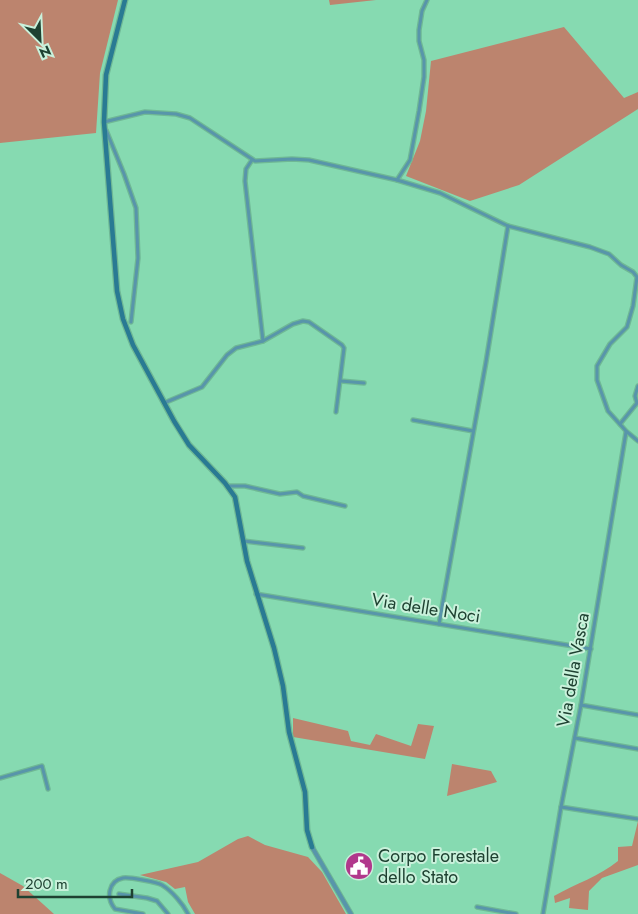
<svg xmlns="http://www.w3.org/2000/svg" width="638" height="914" viewBox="0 0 638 914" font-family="Jost,sans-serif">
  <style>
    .green { fill: #bc846e }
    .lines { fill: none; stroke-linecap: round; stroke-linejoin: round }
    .minor-casing { stroke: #6fb895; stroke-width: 5.5 }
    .tertiary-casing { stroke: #6fb895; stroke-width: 6 }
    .secondary-casing { stroke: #6fb895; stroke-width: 7 }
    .minor { stroke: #5895aa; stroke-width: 3 }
    .tertiary { stroke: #5895aa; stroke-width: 4 }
    .secondary { stroke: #297a93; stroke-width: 4.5 }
    .labels { text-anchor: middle; stroke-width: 4; stroke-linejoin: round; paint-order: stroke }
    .street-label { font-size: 18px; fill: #1e4131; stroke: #c9f1db }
    .poi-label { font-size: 18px; fill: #1e4131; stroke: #c9f1db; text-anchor: start }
  </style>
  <rect width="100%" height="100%" fill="#86dab1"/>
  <!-- green -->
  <g class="green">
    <polygon points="0,0 118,0 100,73 96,133 0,143"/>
    <polygon points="329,0 376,0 330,5"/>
    <polygon points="564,27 624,98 638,92 638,109 519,185 470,201 406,176 420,141 426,111 431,61"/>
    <polygon points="293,718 348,731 351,741 370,745 376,734 411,746 418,724 434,726 425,759 293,737"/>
    <polygon points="452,764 491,771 497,782 447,796"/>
    <path d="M638,821V865L602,878L589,891L588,910L569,908L570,898L555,903L554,896C575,884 600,876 618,861V847L632,846Z"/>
    <polygon points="248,836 265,845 308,857 322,872 346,914 195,914 188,902 185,887 175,889 166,882 140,875 198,862 238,839"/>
    <polygon points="0,873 23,886 54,914 0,914"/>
  </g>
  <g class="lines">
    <defs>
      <g id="minor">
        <polyline points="104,122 145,112 176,114 190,118 255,161 292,159 309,160 397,180 440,193 508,226 590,247 609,254 621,265 633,272 637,277 633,306 627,327 610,344 597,366 597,380 608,411 626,431 638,441"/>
        <polyline points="106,130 124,174 136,208 138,258 131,322"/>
        <polyline points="252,160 246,169 245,181 263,341"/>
        <polyline points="397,180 410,160 419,111 424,77 424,60 419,41 419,30 422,11 427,0"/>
        <polyline points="341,381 364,383"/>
        <polyline points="164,403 202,387 227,355 236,348 263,341 293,324 303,321 309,322 342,345 344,348 336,412"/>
        <polyline points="413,420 473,431"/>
        <polyline points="620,424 637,403 635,396 638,386"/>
        <polyline points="228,486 245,486 280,494 297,492 303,496 345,506"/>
        <polyline points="244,541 303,548"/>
        <polyline points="256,594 591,649"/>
        <polyline points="439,624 486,362 508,226"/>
        <polyline points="581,705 638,715"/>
        <polyline points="575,738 638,749"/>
        <polyline points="0,778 42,766 48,789"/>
        <polyline points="561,807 638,819"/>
        <polyline points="119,894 147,898 157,901 168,914"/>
        <polyline points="477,907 516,914"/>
        <path d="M143,914L115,909C106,898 108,881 123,878C129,877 157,882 162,885C172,891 183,904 188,914"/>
        <polyline points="543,914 561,807 581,705 626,432"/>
      </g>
      <polyline id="tertiary" points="312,847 351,914"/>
      <polyline id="secondary" points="125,0 106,75 104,122 117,291 123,319 133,345 174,421 189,445 225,483 235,497 247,561 274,648 283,686 289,732 305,792 307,830 312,847"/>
    </defs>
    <!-- minor casing -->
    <use href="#minor" class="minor-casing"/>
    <!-- tertiary casing -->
    <use href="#tertiary" class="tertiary-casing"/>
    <!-- secondary casing -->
    <use href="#secondary" class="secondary-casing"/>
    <!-- minor -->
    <use href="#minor" class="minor"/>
    <!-- tertiary -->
    <use href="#tertiary" class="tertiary"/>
    <!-- secondary -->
    <use href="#secondary" class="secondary"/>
  </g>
  <!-- icons -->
  <defs>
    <symbol id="civic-disc" viewBox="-11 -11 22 22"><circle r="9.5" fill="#b1388c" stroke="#c9f1db"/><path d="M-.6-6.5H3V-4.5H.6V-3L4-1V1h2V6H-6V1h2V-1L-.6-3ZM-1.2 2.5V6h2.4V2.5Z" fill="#fff"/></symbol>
  </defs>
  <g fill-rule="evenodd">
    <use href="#civic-disc" x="343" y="850" width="32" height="32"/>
  </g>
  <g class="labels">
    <!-- street labels -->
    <g class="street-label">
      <text transform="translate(426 608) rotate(9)" y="6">Via delle Noci</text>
      <text transform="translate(573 670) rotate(-80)" y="6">Via della Vasca</text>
    </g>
    <!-- poi labels -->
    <g class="poi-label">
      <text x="378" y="862">Corpo Forestale<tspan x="378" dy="21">dello Stato</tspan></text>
    </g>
  </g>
  <!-- north arrow -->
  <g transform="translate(40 40) rotate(156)" stroke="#c9f1db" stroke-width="4" paint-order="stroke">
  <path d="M0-4L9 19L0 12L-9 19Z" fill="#1e4131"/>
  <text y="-8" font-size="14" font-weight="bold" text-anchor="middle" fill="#1e4131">N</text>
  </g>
  <!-- scale -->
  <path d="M18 889v8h114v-8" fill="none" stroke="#1e4131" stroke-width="2.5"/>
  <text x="25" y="889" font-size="15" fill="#1e4131" stroke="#c9f1db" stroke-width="4" paint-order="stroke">200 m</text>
</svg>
